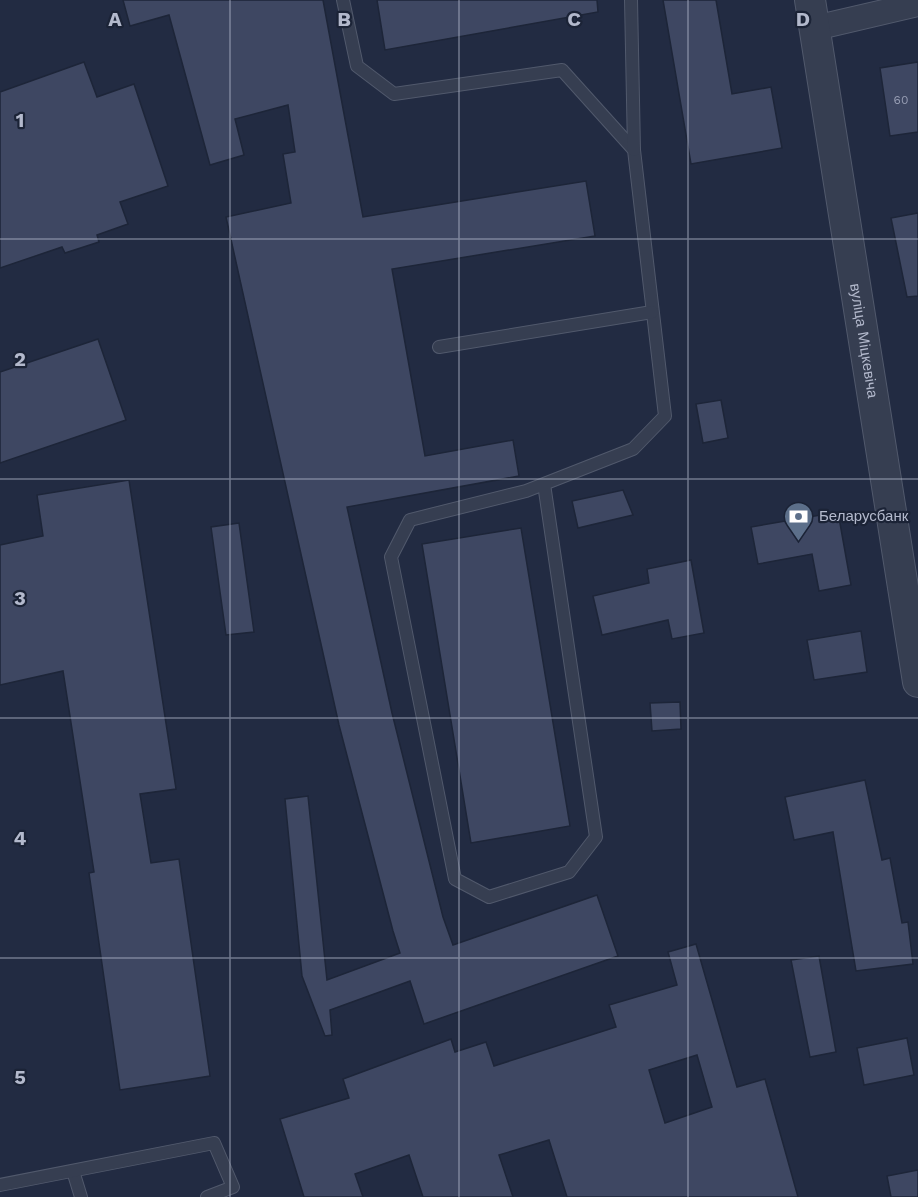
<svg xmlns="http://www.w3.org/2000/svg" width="918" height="1197" viewBox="0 0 918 1197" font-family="'Work Sans',sans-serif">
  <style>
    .building { fill: #3e4762; stroke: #1d2538; stroke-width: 1.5; fill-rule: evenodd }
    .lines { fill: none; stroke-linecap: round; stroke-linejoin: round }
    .service-casing { stroke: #51596c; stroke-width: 14 }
    .minor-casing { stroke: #51596c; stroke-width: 26 }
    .tertiary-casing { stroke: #51596c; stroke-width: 32 }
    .service { stroke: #363e51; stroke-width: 12 }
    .minor { stroke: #363e51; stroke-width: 24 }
    .tertiary { stroke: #363e51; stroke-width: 30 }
    .grid { fill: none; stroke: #b3b9cc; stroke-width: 1.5; stroke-opacity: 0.55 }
    .labels { text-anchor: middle; stroke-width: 4.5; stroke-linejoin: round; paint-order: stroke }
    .number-label { font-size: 12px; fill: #969cb2 }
    .street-label { font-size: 15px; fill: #b3b9cc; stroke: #1b2336 }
    .poi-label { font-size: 15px; fill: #b3b9cc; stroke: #1b2336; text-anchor: start }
    .grid-label { font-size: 20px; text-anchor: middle; font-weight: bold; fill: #b3b9cc; stroke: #1b2336; stroke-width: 4.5; stroke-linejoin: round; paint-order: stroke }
  </style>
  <rect width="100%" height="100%" fill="#222b42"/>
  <!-- building -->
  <g class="building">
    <polygon points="123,0 323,0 363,217 586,181 595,236 392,269 425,456 513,440 519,476 347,507 392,713 443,917 453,945 597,895 618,956 424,1024 410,981 330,1010 332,1035 325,1036 302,976 285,799 308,796 327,980 400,953 393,931 339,725 226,217 291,203 283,154 295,152 288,105 235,119 244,155 210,165 169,15 130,26"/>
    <polygon points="377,0 597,0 598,12 385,50"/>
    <polygon points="663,0 716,0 732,94 771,87 782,148 691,164"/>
    <polygon points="84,62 97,97 134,84 168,186 120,202 128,224 97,235 99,242 65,253 62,247 0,268 0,92"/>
    <polygon points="918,62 918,132 890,136 880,68"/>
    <polygon points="918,213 918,296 907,297 891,218"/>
    <polygon points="98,339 126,420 0,463 0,372"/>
    <polygon points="721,400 728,438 703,443 696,404"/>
    <polygon points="129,480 176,789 140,794 151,863 179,859 210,1076 120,1090 89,873 94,872 63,671 0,685 0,545 43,536 37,495"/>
    <polygon points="623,490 633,515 578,528 572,501"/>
    <polygon points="838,512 851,585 819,591 812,554 758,564 751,527"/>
    <polygon points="239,523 254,632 226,635 211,527"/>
    <polygon points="521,528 570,826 471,843 422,544"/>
    <polygon points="691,560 704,633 672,639 668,620 602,635 593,596 649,583 647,569"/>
    <polygon points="861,631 867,672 814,680 807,640"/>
    <polygon points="680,702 681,729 652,731 650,703"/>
    <polygon points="865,780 882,860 890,858 902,923 908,922 913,964 856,971 833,832 794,840 785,797"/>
    <path d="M696,944L737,1087L765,1079L798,1197H567L549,1140L499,1155L513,1197H423L409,1155L355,1174L363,1197H304L280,1119L349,1098L343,1079L451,1039L455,1052L486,1042L494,1066L616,1027L609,1005L677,985L668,952ZM697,1055L712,1107L665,1123L649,1070Z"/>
    <polygon points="819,956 836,1052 810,1057 791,960"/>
    <polygon points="907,1038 914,1075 864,1085 857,1048"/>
    <polygon points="918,1170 918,1197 891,1197 887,1176"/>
  </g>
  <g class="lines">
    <defs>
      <g id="service">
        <polyline points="343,0 357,66 394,94 562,70 634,150 665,416 633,449 526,491 410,520 391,557 455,879 489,897 569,872 596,837 544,484"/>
        <polyline points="631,0 634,150"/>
        <polyline points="439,347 652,312"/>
        <polyline points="73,1171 81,1197"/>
        <polyline points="0,1185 214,1143 233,1187 207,1197"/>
      </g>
      <polyline id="minor" points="815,28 918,4"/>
      <g id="tertiary">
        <path id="s1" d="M810,0L918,682"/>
      </g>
    </defs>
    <!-- service casing -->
    <use href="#service" class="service-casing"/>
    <!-- minor casing -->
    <use href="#minor" class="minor-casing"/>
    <!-- tertiary casing -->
    <use href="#tertiary" class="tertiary-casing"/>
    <!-- service -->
    <use href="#service" class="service"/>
    <!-- minor -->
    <use href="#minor" class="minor"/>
    <!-- tertiary -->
    <use href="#tertiary" class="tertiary"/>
  </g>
  <!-- grid -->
  <path class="grid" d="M230,0V1197M459,0V1197M688,0V1197M0,239H918M0,479H918M0,718H918M0,958H918"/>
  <!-- icons -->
  <defs>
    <symbol id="bank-pin" viewBox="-11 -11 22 30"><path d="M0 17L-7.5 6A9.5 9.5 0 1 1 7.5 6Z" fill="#5c6f8a" stroke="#1b2336"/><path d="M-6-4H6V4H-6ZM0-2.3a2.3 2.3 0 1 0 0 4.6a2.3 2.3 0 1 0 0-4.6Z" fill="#fff"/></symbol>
  </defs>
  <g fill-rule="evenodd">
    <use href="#bank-pin" x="782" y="500" width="33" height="45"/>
  </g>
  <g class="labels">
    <!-- number labels -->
    <g class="number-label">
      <text x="901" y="104">60</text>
    </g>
    <!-- street labels -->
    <g class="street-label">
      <text dy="5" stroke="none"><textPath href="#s1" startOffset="345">вуліца Міцкевіча</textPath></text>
    </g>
    <!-- poi labels -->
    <g class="poi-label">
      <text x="819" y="521">Беларусбанк</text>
    </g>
  </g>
  <g class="grid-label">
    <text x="115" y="26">A</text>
    <text x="344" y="26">B</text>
    <text x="574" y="26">C</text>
    <text x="803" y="26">D</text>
    <text x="20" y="127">1</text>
    <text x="20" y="366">2</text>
    <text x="20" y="605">3</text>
    <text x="20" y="845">4</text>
    <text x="20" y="1084">5</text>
  </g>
</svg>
